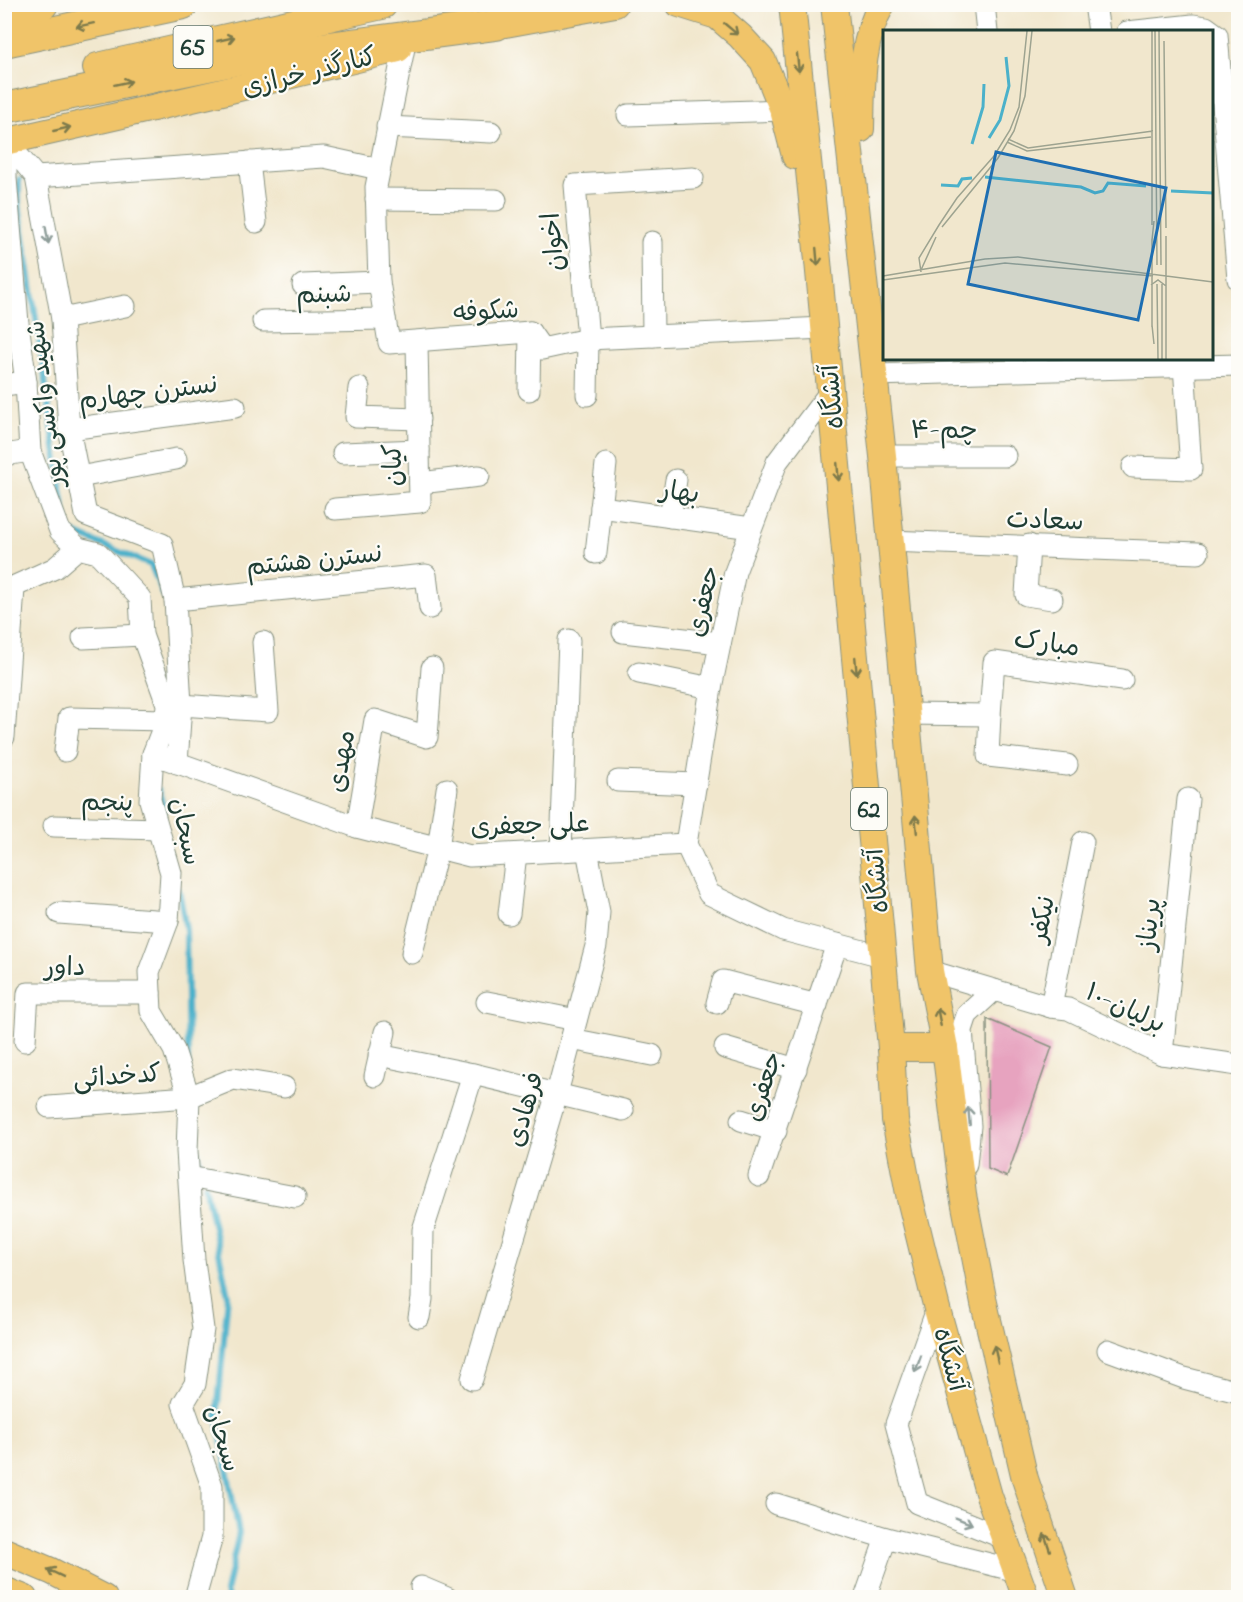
<svg xmlns="http://www.w3.org/2000/svg" width="1243" height="1602" viewBox="0 0 1243 1602" font-family="'Indie Flower','Playpen Sans Arabic',sans-serif">
  <style>
    .lines { fill: none; stroke-linecap: round; stroke-linejoin: round }
    .stream { stroke: #4bb1ca; stroke-width: 6 }
    .building { fill: #e7a3bf }
    .minor-casing { stroke: #889280; stroke-width: 23 }
    .major-casing { stroke: #889280; stroke-width: 28 }
    .highway-casing { stroke: #889280; stroke-width: 32 }
    .minor { stroke: #fff; stroke-width: 21 }
    .major { stroke: #f0c469; stroke-width: 26 }
    .highway { stroke: #f0c469; stroke-width: 30 }
    .oneway { stroke: #7d7a4c }
    .oneway2 { stroke: #8f9e9a }
    .labels { text-anchor: middle; stroke-width: 4.5; stroke-linejoin: round; paint-order: stroke }
    .shield { fill: #fdfcf7; stroke: #62766e; stroke-width: 1.5 }
    .shield-label { font-size: 24px; font-weight: bold; fill: #1f3d34 }
    .street-label { font-size: 26px; fill: #1f3d34; stroke: #fdfcf7 }
    .inset-river { fill: none; stroke: #4bb1ca; stroke-width: 3 }
    .inset-road { fill: none; stroke: #9da390; stroke-width: 1.5 }
    .view { fill: #1f6fb2; fill-opacity: 0.15; stroke: #1f6fb2; stroke-width: 3 }
    .inset-edge { fill: none; stroke: #1f3d34; stroke-width: 3 }
  </style>
  <rect width="100%" height="100%" fill="#fdfcf7"/>
  <filter id="ink" filterUnits="userSpaceOnUse"><feTurbulence type="fractalNoise" baseFrequency=".0167" numOctaves="2"/><feDisplacementMap in="SourceGraphic" scale="12" xChannelSelector="R" yChannelSelector="G"/><feConvolveMatrix kernelMatrix="1 2 1 2 8 2 1 2 1" color-interpolation-filters="sRGB"/></filter>
  <filter id="wash" filterUnits="userSpaceOnUse"><feTurbulence type="fractalNoise" baseFrequency=".008" numOctaves="4" result="noise"/><feDisplacementMap in="SourceGraphic" scale="24" xChannelSelector="R" yChannelSelector="G"/><feGaussianBlur stdDeviation="1.35" result="paint"/><feColorMatrix in="noise" values="0 0 0 0 0 0 0 0 0 0 0 0 0 0 0 0 0 1.4 0 .05"/><feComposite in="paint" operator="in"/></filter>
  <g filter="url(#wash)">
    <rect width="100%" height="100%" fill="#f1e7cd"/>
    <g class="lines">
      <!-- stream -->
      <g class="stream">
        <polyline points="19,180 19,204 66,522"/>
        <polyline points="72,532 151,565 164,596"/>
        <polyline points="159,790 164,812"/>
        <polyline points="179,890 186,930 188,1065"/>
        <polyline points="196,1144 203,1175"/>
        <polyline points="205,1185 228,1295 217,1416 239,1533 226,1592 228,1598"/>
      </g>
    </g>
    <g id="blocks">
      <!-- building -->
      <polygon class="building" points="987,1019 1052,1047 1007,1177 988,1169"/>
    </g>
  </g>
  <g filter="url(#ink)">
    <use href="#blocks" fill-opacity="0" stroke="#889280" stroke-width="1.5"/>
    <g class="lines">
      <defs>
        <g id="minor">
          <polyline points="984,4 987,32"/>
          <polyline points="1095,4 1099,32"/>
          <polyline points="1127,32 1193,25 1206,27 1217,35 1238,279"/>
          <polyline points="404,48 376,187 379,282 389,343 530,332 542,349 588,339 824,328"/>
          <polyline points="628,115 783,110"/>
          <polyline points="387,127 491,132"/>
          <polyline points="6,141 6,178 18,323 26,382 30,451 60,531 78,548 98,553 140,598 142,635 167,704 166,720 153,754 150,800 171,873 168,921 149,972 151,1011 174,1050 189,1097 187,1151 194,1260 203,1329 195,1384 183,1404 212,1486 212,1537 195,1598"/>
          <polyline points="6,141 36,177 62,319 69,429 86,515 162,544 175,600 181,705 177,763"/>
          <polyline points="249,162 256,222"/>
          <polyline points="36,177 324,157 379,169"/>
          <polyline points="376,199 496,200"/>
          <polyline points="652,242 653,336"/>
          <polyline points="303,285 379,282"/>
          <polyline points="62,319 125,306"/>
          <polyline points="263,321 385,319"/>
          <polyline points="874,375 1238,365"/>
          <polyline points="4,385 26,382"/>
          <polyline points="359,388 356,417 419,419"/>
          <polyline points="529,390 530,332"/>
          <polyline points="587,395 588,339 575,185 693,178"/>
          <polyline points="69,429 235,407"/>
          <polyline points="343,453 419,450"/>
          <polyline points="4,455 30,451"/>
          <polyline points="883,456 1005,456"/>
          <polyline points="1133,467 1191,469 1184,365"/>
          <polyline points="79,477 176,459"/>
          <polyline points="420,483 479,476"/>
          <polyline points="601,507 751,528"/>
          <polyline points="335,509 420,502 417,342"/>
          <polyline points="670,517 676,480"/>
          <polyline points="889,541 1198,553"/>
          <polyline points="1029,545 1026,595 1052,599"/>
          <polyline points="596,553 606,464"/>
          <polyline points="4,591 55,568 78,548"/>
          <polyline points="175,600 426,575 430,608"/>
          <polyline points="623,632 720,643"/>
          <polyline points="83,638 142,635"/>
          <polyline points="639,673 711,688"/>
          <polyline points="181,705 268,711 263,642"/>
          <polyline points="906,714 990,715 994,662 1122,680"/>
          <polyline points="990,715 988,756 1067,765"/>
          <polyline points="4,737 14,588"/>
          <polyline points="65,751 69,718 166,720"/>
          <polyline points="153,754 357,827 470,856 686,844 709,894 783,930 882,956"/>
          <polyline points="618,781 696,784"/>
          <polyline points="54,826 158,829"/>
          <polyline points="357,827 375,720 427,737 432,668"/>
          <polyline points="686,844 711,688 735,572 777,462 830,392"/>
          <polyline points="561,851 569,640"/>
          <polyline points="59,913 168,921"/>
          <polyline points="509,914 516,854"/>
          <polyline points="412,953 438,848 447,789"/>
          <polyline points="930,971 1051,1007 1068,1009 1162,1054 1238,1065"/>
          <polyline points="487,1002 576,1020"/>
          <polyline points="717,1003 723,981 817,1005"/>
          <polyline points="1051,1007 1083,842"/>
          <polyline points="571,1039 652,1055"/>
          <polyline points="25,1041 28,993 150,993"/>
          <polyline points="725,1048 796,1069"/>
          <polyline points="1162,1054 1188,799"/>
          <polyline points="379,1055 473,1074"/>
          <polyline points="375,1076 385,1032"/>
          <polyline points="49,1107 189,1097 233,1079 284,1087"/>
          <polyline points="741,1120 776,1131"/>
          <polyline points="966,1165 970,1126 962,1030 967,1015 994,990"/>
          <polyline points="759,1176 837,944"/>
          <polyline points="189,1177 295,1197"/>
          <polyline points="937,1309 896,1424 917,1503 1004,1538"/>
          <polyline points="419,1317 422,1299 423,1230 473,1074 623,1110"/>
          <polyline points="1108,1350 1184,1378 1238,1392"/>
          <polyline points="472,1379 557,1093 596,946 599,912 587,850"/>
          <polyline points="776,1504 886,1538"/>
          <polyline points="421,1587 447,1598"/>
          <polyline points="865,1598 886,1538 1017,1571"/>
        </g>
        <g id="major">
          <polyline points="679,4 717,16 740,36 763,61 783,110 795,156"/>
          <polyline points="792,4 815,229 880,926 891,1048 895,1120 910,1199 937,1309 989,1496 1026,1598"/>
          <polyline points="834,4 883,456 930,971 945,1048 963,1195 984,1303 1025,1479 1065,1598"/>
          <polyline points="478,29 615,4"/>
          <path d="M861,129C862,87 860,42 882,4"/>
          <polyline points="4,142 218,93 398,49"/>
          <polyline points="891,1048 945,1048"/>
          <polyline points="4,1551 51,1571 104,1598"/>
          <polyline points="4,1590 24,1598"/>
        </g>
        <g id="highway">
          <polyline points="4,12 43,4"/>
          <polyline points="4,42 183,4"/>
          <polyline points="98,68 382,4"/>
          <polyline points="4,108 251,57 496,25"/>
        </g>
      </defs>
      <!-- minor casing -->
      <use href="#minor" class="minor-casing"/>
      <!-- major casing -->
      <use href="#major" class="major-casing"/>
      <!-- highway casing -->
      <use href="#highway" class="highway-casing"/>
      <!-- minor -->
      <use href="#minor" class="minor"/>
      <!-- major -->
      <use href="#major" class="major"/>
      <!-- highway -->
      <use href="#highway" class="highway"/>
    </g>
    <!-- one-way arrows -->
    <defs><path id="oneway-shaft" d="M-6 0H5M1.5-3L5.5 0L1.5 3" fill="none" stroke-width="1.6" stroke-linecap="round" stroke-linejoin="round" transform="scale(1.5)"/></defs>
    <g class="oneway">
      <use href="#oneway-shaft" transform="translate(85 25) rotate(168)"/>
      <use href="#oneway-shaft" transform="translate(731 29) rotate(40)"/>
      <use href="#oneway-shaft" transform="translate(226 39) rotate(-13)"/>
      <use href="#oneway-shaft" transform="translate(798 63) rotate(84)"/>
      <use href="#oneway-shaft" transform="translate(123 83) rotate(-12)"/>
      <use href="#oneway-shaft" transform="translate(62 129) rotate(-13)"/>
      <use href="#oneway-shaft" transform="translate(817 257) rotate(85)"/>
      <use href="#oneway-shaft" transform="translate(838 472) rotate(85)"/>
      <use href="#oneway-shaft" transform="translate(856 666) rotate(85)"/>
      <use href="#oneway-shaft" transform="translate(916 824) rotate(-95)"/>
      <use href="#oneway-shaft" transform="translate(939 1017) rotate(-101)"/>
      <use href="#oneway-shaft" transform="translate(996 1354) rotate(-103)"/>
      <use href="#oneway-shaft" transform="translate(1047 1542) rotate(-109)"/>
      <use href="#oneway-shaft" transform="translate(55 1573) rotate(-154)"/>
    </g>
    <g class="oneway2">
      <use href="#oneway-shaft" transform="translate(47 235) rotate(80)"/>
      <use href="#oneway-shaft" transform="translate(969 1116) rotate(-95)"/>
      <use href="#oneway-shaft" transform="translate(918 1364) rotate(110)"/>
      <use href="#oneway-shaft" transform="translate(964 1521) rotate(22)"/>
    </g>
  </g>
  <g class="labels">
    <!-- shield labels -->
    <g class="shield">
      <rect x="173.5" y="26" width="39" height="42" rx="4.5"/>
      <rect x="851" y="788" width="36" height="42" rx="4.5"/>
    </g>
    <g class="shield-label">
      <text x="193" y="55">65</text>
      <text x="869" y="817">62</text>
    </g>
    <!-- street labels -->
    <g class="street-label">
      <text transform="translate(309 71) rotate(-14)" y="9">کنارگذر خرازی</text>
      <text transform="translate(552 242) rotate(-95)" y="9">اخوان</text>
      <text transform="translate(324 293) rotate(-1)" y="9">شبنم</text>
      <text transform="translate(486 310) rotate(-3)" y="9">شکوفه</text>
      <text transform="translate(148 391) rotate(-7)" y="9">نسترن چهارم</text>
      <text transform="translate(831 397) rotate(-95)" y="9">آتشگاه</text>
      <text transform="translate(44 404) rotate(-97)" y="9">شهید واکسی پور</text>
      <text x="944" y="438">۴-چم</text>
      <text transform="translate(392 465) rotate(-91)" y="9">کیان</text>
      <text transform="translate(680 491) rotate(8)" y="9">بهار</text>
      <text transform="translate(1045 519) rotate(2)" y="9">سعادت</text>
      <text transform="translate(314 559) rotate(-6)" y="9">نسترن هشتم</text>
      <text transform="translate(702 601) rotate(-77)" y="9">جعفری</text>
      <text transform="translate(1047 642) rotate(8)" y="9">مبارک</text>
      <text transform="translate(340 761) rotate(-80)" y="9">مهدی</text>
      <text transform="translate(107 801) rotate(1)" y="9">پنجم</text>
      <text transform="translate(530 824) rotate(-2)" y="9">علی جعفری</text>
      <text transform="translate(187 831) rotate(78)" y="9">سبحان</text>
      <text transform="translate(876 881) rotate(-95)" y="9">آتشگاه</text>
      <text transform="translate(1041 919) rotate(-79)" y="9">نیکفر</text>
      <text transform="translate(1148 924) rotate(-84)" y="9">پریناز</text>
      <text x="65" y="975">داور</text>
      <text transform="translate(1126 1007) rotate(25)" y="9">۱۰-برلیان</text>
      <text transform="translate(117 1075) rotate(-4)" y="9">کدخدائی</text>
      <text transform="translate(762 1086) rotate(-72)" y="9">جعفری</text>
      <text transform="translate(524 1109) rotate(-74)" y="9">فرهادی</text>
      <text transform="translate(951 1359) rotate(75)" y="9">آتشگاه</text>
      <text transform="translate(224 1438) rotate(73)" y="9">سبحان</text>
    </g>
  </g>
  <!-- overview -->
  <g transform="translate(883 30)">
    <rect width="330" height="330" fill="#f1e7cd"/>
    <path class="inset-river" d="M106,108L117,90L126,56L123,27M89,114L100,77L101,54M102,147L198,157L212,163L220,161L225,153L263,156M58,155L75,156L79,149L89,148M288,161L330,163"/>
    <path class="inset-road" d="M272,1L274,235M276,1L278,235M281,11L283,198M125,109L145,118L270,101M124,112L144,121L268,107M269,195V1M59,197L115,128L131,101L142,66L149,1M283,206V329M269,210L271,191M38,240L53,207M38,242L36,228L56,195L74,168L111,126L127,100L136,77L144,1M0,246L102,229L135,227L330,252M0,250L122,233L270,246M274,254L275,329M279,254V329M268,255L275,250L283,256M269,295L271,314M269,297V209"/>
    <path class="view" d="M113,122L283,158L255,290L85,254Z"/>
    <rect width="330" height="330" class="inset-edge"/>
  </g>
  <!-- margin -->
  <rect width="1243" height="1602" fill="none" stroke="#fdfcf7" stroke-width="24"/>
</svg>
